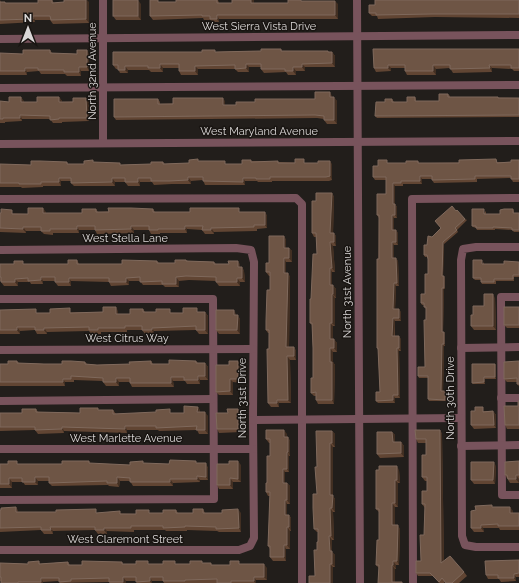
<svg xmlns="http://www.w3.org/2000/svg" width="519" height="583" viewBox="0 0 519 583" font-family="Raleway,sans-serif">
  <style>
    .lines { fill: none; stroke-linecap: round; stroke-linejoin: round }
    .minor { stroke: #78535c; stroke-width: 8 }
    .wall { fill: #614533 }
    .shaded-wall { fill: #422f22 }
    .building { fill: #6e5545; stroke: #7f695c }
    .labels { text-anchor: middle; stroke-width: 3; stroke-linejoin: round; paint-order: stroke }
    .street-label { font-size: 11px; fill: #dad7d6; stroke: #191512 }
  </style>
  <rect width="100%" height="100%" fill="#221e1b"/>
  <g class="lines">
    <!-- minor -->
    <g class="minor">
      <polyline points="357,0 360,583"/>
      <polyline points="0,39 519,35"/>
      <polyline points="0,88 519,85"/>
      <polyline points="103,142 103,0"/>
      <polyline points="0,144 519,141"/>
      <polyline points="0,199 296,198 302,204 302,583"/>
      <polyline points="519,247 476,247 463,249 461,260 462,536 465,545 476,547 519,547"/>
      <polyline points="0,250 236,248 251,250 254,262 253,420 254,538 250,546 239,550 0,550"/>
      <polyline points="519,297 501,297 502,495 519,495"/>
      <polyline points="0,299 213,299 214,499 0,500"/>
      <polyline points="461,348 519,347"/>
      <polyline points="0,350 253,349"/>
      <polyline points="501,398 519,398"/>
      <polyline points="0,401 213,399"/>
      <polyline points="253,420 461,418"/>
      <polyline points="461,446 519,445"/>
      <polyline points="0,449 253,449"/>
      <polyline points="413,583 412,199 519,198"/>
    </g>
  </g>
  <!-- wall -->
  <g class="wall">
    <polygon points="0,0 1,2 5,2 5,3 38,3 52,0 54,3 89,2 89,23 53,24 50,20 35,20 35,22 0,24"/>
    <polygon points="176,0 218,0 219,3 232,3 232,0 254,0 254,3 288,3 303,1 338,4 338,19 219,19 219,22 213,22 211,20 204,20 203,18 153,20 150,16 161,2 176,2"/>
    <polygon points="519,0 519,18 435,17 378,19 377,16 372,16 369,13"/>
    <polygon points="141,4 141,20 116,20 113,16"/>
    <polygon points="281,49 282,51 332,52 335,56 335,67 305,67 305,71 296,71 296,75 288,75 286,72 264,73 261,69 261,67 249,67 249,72 238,72 235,69 198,69 198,75 181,75 179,71 179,68 163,68 163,72 151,72 149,70 128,70 128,73 120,73 118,69 116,69 113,65 217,52 261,51"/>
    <polygon points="373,49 519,49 519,71 514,71 512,69 492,68 492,72 453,73 450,68 436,69 436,75 407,75 405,71 405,68 391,68 391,71 376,72 374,68"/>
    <polygon points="50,50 52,53 77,54 87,50 89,54 89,71 81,71 81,76 67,76 65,74 41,74 39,71 27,72 27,75 0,75 0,53 23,54"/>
    <polygon points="448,94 450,96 450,97 519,98 519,117 377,118 375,116 385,102 392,99 394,102 407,102 415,97 416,99 416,101 439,101"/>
    <polygon points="332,96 332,97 337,101 337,124 327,124 324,120 324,119 317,118 116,120 114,117 158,99 160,102 160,104 225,101 225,105 236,105 255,102 315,99"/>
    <polygon points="21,97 24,102 37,102 59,97 62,101 62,102 89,101 89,121 62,122 62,123 53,123 50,119 22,119 22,121 5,122 5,123 0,123 0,101 9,102"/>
    <polygon points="519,160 519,182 513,182 511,178 477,179 477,182 434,183 432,180 432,179 422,179 422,184 403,184 403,186 395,186 395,204 397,207 397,218 394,218 394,230 398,233 398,245 394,245 394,258 398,261 399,286 396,286 395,309 401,312 401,321 395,321 395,336 401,339 401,351 399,351 400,398 395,398 395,403 378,403 376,401 380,392 378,350 377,348 379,218 377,215 386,194 386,180 375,180 373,177 378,166 389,163 406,163 418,161 419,163 428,163 498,162 511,162"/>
    <polygon points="199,161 227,164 242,164 252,161 332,164 332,180 329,181 272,181 272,182 258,182 257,181 245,181 245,185 205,185 203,180 191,181 191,184 172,184 154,185 152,182 140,182 140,186 128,186 125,182 115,182 115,186 74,186 71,183 71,181 61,181 61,186 43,186 43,187 22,188 21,187 0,187 0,164 31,165 67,162 68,164 84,164 94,162 121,165 151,164 163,162 165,164 189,163"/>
    <polygon points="332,193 334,197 333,233 336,236 336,246 333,246 335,272 332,272 332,285 336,289 336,298 335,298 335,326 333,326 333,339 337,343 337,352 333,352 333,362 335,365 334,404 318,404 316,400 316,396 314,396 311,393 313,378 313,348 312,325 310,323 311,299 317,254 316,237 314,237 312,233 316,201"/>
    <polygon points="96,209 98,212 153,209 155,212 265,212 267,216 267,228 257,229 257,231 214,232 214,234 205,234 202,230 187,229 187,233 160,233 160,234 151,234 149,230 134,230 134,233 97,234 95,230 79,230 79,233 53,233 53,235 44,234 41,231 26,231 26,233 0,232 0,213 28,214 46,212 46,213 82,213"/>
    <polygon points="513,209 514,211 514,213 519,213 519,232 514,232 512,230 495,229 495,230 477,230 476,228 473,227 472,226 486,211 486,214 500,214"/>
    <polygon points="456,211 465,219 467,220 457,230 458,232 444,244 443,276 445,278 445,289 444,289 443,332 444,332 445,334 445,346 444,346 443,391 446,393 446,401 429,401 428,399 428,378 419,378 418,376 425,367 426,309 424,307 424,305 422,305 421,303 425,294 428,274 428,257 425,257 424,255 427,245 432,237 441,228 435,221"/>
    <polygon points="284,236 286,240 286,248 289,248 292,251 292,262 286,262 286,273 288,273 290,277 289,347 294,347 296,351 296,360 290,360 291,403 279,403 279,407 271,407 268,403 269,333 268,333 266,330 270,290 270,276 269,276 266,272 269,263"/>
    <polygon points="77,260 79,264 122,264 157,261 159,263 175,263 186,260 188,261 214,262 216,264 240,264 240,267 242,267 244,271 245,282 240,282 240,286 219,286 216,282 216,281 189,280 179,281 179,287 165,287 163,285 143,285 140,281 129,281 129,285 111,286 109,282 71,281 71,286 58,286 55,282 55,281 43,281 43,284 31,284 30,282 18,282 18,286 4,286 1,282 1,281 0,281 0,264 68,264"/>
    <polygon points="484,262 484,264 504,264 519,262 519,277 514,277 514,281 496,281 496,284 482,284 481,282 481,280 475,280 473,278"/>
    <polygon points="495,298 496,330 474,330 471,326 473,315"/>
    <polygon points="519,307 519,328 507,328 504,325"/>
    <polygon points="143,309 145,312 183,313 205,312 208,316 208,334 199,334 196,330 154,331 154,334 145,334 142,330 127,330 127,332 101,332 101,334 91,334 89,331 47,332 47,334 37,334 35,330 20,331 20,334 0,334 0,310 38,313 103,312 118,311 118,314 130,314"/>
    <polygon points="236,314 236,315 240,319 240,334 219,334 216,330"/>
    <polygon points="17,361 19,363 44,364 62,364 85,362 87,364 97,365 130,364 151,361 153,364 169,364 196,361 198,363 205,363 208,367 208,380 200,380 200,384 187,384 185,381 173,381 174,387 132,387 130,383 130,382 119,382 119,386 106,386 103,382 103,381 74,380 74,382 65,382 65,386 0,386 0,364 8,364"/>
    <polygon points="519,361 519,386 517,384 517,382 507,382 504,379"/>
    <polygon points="241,364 241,383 233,382 233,395 219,395 216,392 229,365"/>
    <polygon points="495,364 496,366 496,379 485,379 485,384 473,384 472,383"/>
    <polygon points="519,401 519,429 507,429 505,425 518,406"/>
    <polygon points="36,409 38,412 80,413 100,410 113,410 116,414 184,413 200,410 200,412 208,416 208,434 199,434 197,430 159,431 158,430 127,430 127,433 64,431 64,433 38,434 35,430 0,431 0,413 22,413"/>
    <polygon points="238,409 240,413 241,432 219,433 217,429 228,413"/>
    <polygon points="475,411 493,411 496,415 496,428 474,429 471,425"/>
    <polygon points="440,430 442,434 444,561 464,572 467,576 459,583 446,583 445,582 444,583 439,583 433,576 418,576 416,573 421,561 424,535 425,508 422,504 427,491 427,481 425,481 422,477 426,455 426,443 418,443 416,439"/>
    <polygon points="332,431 335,434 335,447 333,447 333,496 335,499 335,512 333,512 334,540 332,540 332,552 335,555 335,567 333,567 315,576 318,542 318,532 317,532 314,529 317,494 317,467"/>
    <polygon points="392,432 395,435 395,442 401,442 404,446 404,457 380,458 377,454"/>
    <polygon points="287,434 287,437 288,437 290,441 290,456 289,456 289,472 285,472 285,483 287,483 290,486 290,504 287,504 287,515 289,515 291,518 291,531 290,531 290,549 286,549 286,561 273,561 270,557 270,549 268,546 270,496 268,496 266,492 270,456 270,443 269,443 266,439"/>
    <polygon points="89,461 90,464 130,465 144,464 169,464 197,463 208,467 208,480 200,480 200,482 173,483 173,486 133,486 130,481 120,481 119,487 109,486 108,485 52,486 49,483 49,481 38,481 38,485 25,485 23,482 12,482 12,488 0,488 0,464 62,464"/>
    <polygon points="519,461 519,483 510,483 505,475"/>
    <polygon points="241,465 241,482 233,482 233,489 219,489 217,485"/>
    <polygon points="496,466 495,484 474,484 471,480"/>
    <polygon points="399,470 400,483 398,483 398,507 395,507 395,525 400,529 399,565 396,565 396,569 395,569 395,582 378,583 379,568 376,565 379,540 379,512 376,509"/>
    <polygon points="16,507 18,511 18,512 98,513 136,514 163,513 176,510 178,513 193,513 203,509 205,513 241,513 241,532 219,532 217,531 187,530 187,531 166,531 165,530 134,530 134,532 107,531 107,534 98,534 95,530 53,531 53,534 44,534 41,530 0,532 0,510"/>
    <polygon points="493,507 513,511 513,513 519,513 519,530 500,530 499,528 483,528 484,532 474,532 471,528 476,510"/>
    <polygon points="519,560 519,577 516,577 516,581 501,582 499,579 488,579 486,575"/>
    <polygon points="39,561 40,564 68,562 70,565 82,565 122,562 123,564 190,564 204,563 213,565 230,565 241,564 267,568 267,580 256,580 256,583 164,583 163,581 152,581 152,583 137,583 136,581 126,581 126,583 110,583 109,582 60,583 59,581 43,582 43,583 1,583 1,581 0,581 0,563 28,564"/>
  </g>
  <!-- shaded-wall -->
  <g class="shaded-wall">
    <polygon points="86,0 87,0 89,2 89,23 86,19"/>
    <polygon points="138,0 141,4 141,20 138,16"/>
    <polygon points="251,0 254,0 254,7 251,3"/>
    <polygon points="335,1 338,4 338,19 335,15"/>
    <polygon points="217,15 219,19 219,22 217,19"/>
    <polygon points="33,16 35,20 35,22 33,19"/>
    <polygon points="87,50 89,54 89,71 87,67"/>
    <polygon points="332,52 335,56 335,67 332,63"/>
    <polygon points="160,64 163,68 163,72 160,68"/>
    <polygon points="246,64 249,67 249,72 246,68"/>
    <polygon points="302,64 305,67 305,71 302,67"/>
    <polygon points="388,65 391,68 391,71 388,68"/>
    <polygon points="433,65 436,69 436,75 433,71"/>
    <polygon points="489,65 492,68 492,72 490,68"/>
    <polygon points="125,66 128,70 128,73 125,70"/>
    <polygon points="195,66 198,69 198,75 195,71"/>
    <polygon points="79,67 81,71 81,76 79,72"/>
    <polygon points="293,67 296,71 296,75 293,71"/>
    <polygon points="25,68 27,72 27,75 25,71"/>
    <polygon points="330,92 332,96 332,101 330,97"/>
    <polygon points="21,97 24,101 24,106 21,102"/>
    <polygon points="59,97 62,101 62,106 59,102"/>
    <polygon points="334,97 337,101 337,124 334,120"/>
    <polygon points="86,98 89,101 89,121 87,118"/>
    <polygon points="223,98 225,101 225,108 223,105"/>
    <polygon points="20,115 22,119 22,121 20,118"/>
    <polygon points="330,161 332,164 332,180 330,176"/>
    <polygon points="420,176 422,179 422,184 420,181"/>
    <polygon points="188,177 191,181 191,184 188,180"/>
    <polygon points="59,178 61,181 61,186 59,182"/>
    <polygon points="112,178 115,182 115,186 112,182"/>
    <polygon points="138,178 140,182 140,186 138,182"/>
    <polygon points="243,178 245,181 245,185 243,182"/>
    <polygon points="393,183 395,186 395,207 393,204"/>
    <polygon points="332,193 334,197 333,236 330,233"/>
    <polygon points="395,204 397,207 397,218 395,215"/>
    <polygon points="43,208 46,212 46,217 43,213"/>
    <polygon points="265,212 267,216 267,228 265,225"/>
    <polygon points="392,215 394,218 394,233 392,230"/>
    <polygon points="77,226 79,230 79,233 77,229"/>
    <polygon points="131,226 134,230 134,233 131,229"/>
    <polygon points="185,226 187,229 187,233 185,229"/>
    <polygon points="23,227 26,231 26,233 23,229"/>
    <polygon points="211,228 214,232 214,234 211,230"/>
    <polygon points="396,230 398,233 398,245 396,242"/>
    <polygon points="334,233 336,236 336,246 334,242"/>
    <polygon points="284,236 286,240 286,251 284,248"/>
    <polygon points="330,242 333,246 335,272 332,268"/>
    <polygon points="392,242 394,245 394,261 392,258"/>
    <polygon points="443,242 444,244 443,278 442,276"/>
    <polygon points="289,248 292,251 292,262 289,258"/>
    <polygon points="284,258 286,262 286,277 284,273"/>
    <polygon points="396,258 398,261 399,286 397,283"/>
    <polygon points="238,261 240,264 240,271 238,267"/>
    <polygon points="242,267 244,271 245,282 242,278"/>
    <polygon points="330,268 332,272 332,289 330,285"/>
    <polygon points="288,273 290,277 289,351 286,347"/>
    <polygon points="444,276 445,278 445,289 444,288"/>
    <polygon points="41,277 43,281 43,284 41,280"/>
    <polygon points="176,277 179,281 179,287 176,284"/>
    <polygon points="69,278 71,281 71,286 69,282"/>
    <polygon points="126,278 129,281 129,285 126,282"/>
    <polygon points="237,278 240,282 240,286 237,282"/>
    <polygon points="15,279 18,282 18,286 15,282"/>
    <polygon points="394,283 396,286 395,312 393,309"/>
    <polygon points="333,285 336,289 336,298 333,294"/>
    <polygon points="442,288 444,289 443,334 442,332"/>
    <polygon points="332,294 335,298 335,326 332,323"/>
    <polygon points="493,294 495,298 496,330 493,326"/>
    <polygon points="116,307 118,311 118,318 116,314"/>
    <polygon points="399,309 401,312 401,321 399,318"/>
    <polygon points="234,310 236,314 236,319 234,315"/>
    <polygon points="205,312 208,316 208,334 205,330"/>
    <polygon points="238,315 240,319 240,334 237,330"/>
    <polygon points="393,318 395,321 394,339 392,336"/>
    <polygon points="330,323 333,326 333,343 330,339"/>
    <polygon points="17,327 20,331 20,334 17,330"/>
    <polygon points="44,328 47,332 47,334 44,330"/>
    <polygon points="152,328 154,331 154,334 152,330"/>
    <polygon points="444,332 445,334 445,346 444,344"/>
    <polygon points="399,336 401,339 401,351 399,348"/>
    <polygon points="334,339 337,343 337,352 334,348"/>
    <polygon points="442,344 444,346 443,393 441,391"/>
    <polygon points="294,347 296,351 296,360 294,356"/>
    <polygon points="330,348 333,352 333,362 335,365 334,404 332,400"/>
    <polygon points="397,348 399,351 400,398 398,395"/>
    <polygon points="287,356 290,360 291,403 288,400"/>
    <polygon points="238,361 241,364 241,383 238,379"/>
    <polygon points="205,363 208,367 208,380 205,376"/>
    <polygon points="495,364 496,366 496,379 495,377"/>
    <polygon points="198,376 200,380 200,384 198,380"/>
    <polygon points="171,377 173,381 174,387 171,383"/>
    <polygon points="484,377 485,379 485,384 484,382"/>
    <polygon points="116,378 119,382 119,386 116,382"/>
    <polygon points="63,379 65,382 65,386 63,382"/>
    <polygon points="230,379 233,382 233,395 230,391"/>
    <polygon points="445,391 446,393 446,401 445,400"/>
    <polygon points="393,395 395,398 395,403 393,400"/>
    <polygon points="277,400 279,403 279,407 277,403"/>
    <polygon points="198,407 200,410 200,416 197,412"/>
    <polygon points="238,409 240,413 241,432 238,429"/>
    <polygon points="493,411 496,415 496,428 494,425"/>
    <polygon points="205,412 208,416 208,434 205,430"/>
    <polygon points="125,426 127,430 127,433 125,429"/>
    <polygon points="62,427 64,431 64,433 62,429"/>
    <polygon points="284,430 287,434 287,441 284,437"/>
    <polygon points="440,430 442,434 444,567 441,563"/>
    <polygon points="332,431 335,434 335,447 332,443"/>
    <polygon points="392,432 395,435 395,446 393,442"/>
    <polygon points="288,437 290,441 290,456 288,452"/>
    <polygon points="401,442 404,446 404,457 401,453"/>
    <polygon points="330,443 333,447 333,496 335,499 335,512 332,508 330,495"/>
    <polygon points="287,452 289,456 289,472 287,469"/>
    <polygon points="238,461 241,465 241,482 238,479"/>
    <polygon points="494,462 496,466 495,484 493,480"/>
    <polygon points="206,463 208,468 208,480 206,477"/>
    <polygon points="397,466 399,470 400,483 397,480"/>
    <polygon points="283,469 285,472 285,486 283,483"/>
    <polygon points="516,475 519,479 519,483 516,479"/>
    <polygon points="197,476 200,480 200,482 197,479"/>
    <polygon points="35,477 38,481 38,485 35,482"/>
    <polygon points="117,477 120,481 119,487 117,483"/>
    <polygon points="9,478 12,482 12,488 9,484"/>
    <polygon points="230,478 233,482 233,489 230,485"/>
    <polygon points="170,479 173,483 173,486 170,482"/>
    <polygon points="395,480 398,483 398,507 395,503"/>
    <polygon points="287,483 290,486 290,504 287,500"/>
    <polygon points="285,500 287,504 287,518 285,515"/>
    <polygon points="392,503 395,507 395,529 392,525"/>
    <polygon points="16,507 18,511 18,516 16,512"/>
    <polygon points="510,507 513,511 513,517 510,513"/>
    <polygon points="330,508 333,512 334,540 331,536"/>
    <polygon points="238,509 241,513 241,532 239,528"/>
    <polygon points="289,515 291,518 291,531 289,527"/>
    <polygon points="398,525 400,529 399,565 397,561"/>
    <polygon points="481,525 483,528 484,532 481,528"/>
    <polygon points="50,527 53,531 53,534 51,530"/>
    <polygon points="287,527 290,531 290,549 287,545"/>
    <polygon points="104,528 107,531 107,534 104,530"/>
    <polygon points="329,536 332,540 332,552 335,555 335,567 332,564 330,551"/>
    <polygon points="284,545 286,549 286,561 284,557"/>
    <polygon points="393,561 396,565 396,569 393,565"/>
    <polygon points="264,564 267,568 267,580 264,577"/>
    <polygon points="330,564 333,567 333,583 330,583"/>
    <polygon points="392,565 395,569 395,583 392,582"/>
    <polygon points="514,574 516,577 516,581 514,578"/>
    <polygon points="123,577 126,581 126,583 124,583 123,582"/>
    <polygon points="150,577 152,581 152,583 151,583 150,581"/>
    <polygon points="254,577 256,580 256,583 255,583 254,581"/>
    <polygon points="41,578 43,582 43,583 42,583 41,582"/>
  </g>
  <!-- building -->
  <g class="building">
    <polygon points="38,0 52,0 52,3 64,2 64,0 86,0 86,19 51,20 50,16 33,16 33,19 0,20 0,2 5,2 5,3 38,3"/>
    <rect x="113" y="0" width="25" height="16"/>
    <polygon points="150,0 158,0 158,2 176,2 176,0 217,0 217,3 232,3 232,0 251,0 251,3 288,3 288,0 301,0 301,1 335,1 335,15 217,15 217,19 210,19 210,16 202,16 202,15 150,16"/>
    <polygon points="375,0 519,0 519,14 432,14 376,15 376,13 369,13 369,5 375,5"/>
    <polygon points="261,49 281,49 281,51 328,51 328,52 332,52 332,63 302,64 302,67 293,67 293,71 285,71 285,69 261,69 261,64 246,64 246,68 235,69 235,65 195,66 195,71 179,71 179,64 160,64 160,68 148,68 148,66 125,66 125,70 118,70 118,65 113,65 113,52 202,52 202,50 215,50 215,52 261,51"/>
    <polygon points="373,49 519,49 519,68 511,68 511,65 489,65 490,68 450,69 450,65 433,65 433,71 405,71 405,65 388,65 388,68 374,68"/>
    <polygon points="23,50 50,50 50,53 77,54 77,50 87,50 87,67 79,67 79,72 64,72 64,70 38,70 38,68 25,68 25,71 0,71 0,53 23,54"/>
    <polygon points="315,92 330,92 330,97 334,97 334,120 324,120 324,116 315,115 114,117 114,99 158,99 158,104 173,104 173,98 223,98 223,105 236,105 236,102 255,102 255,99 315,99"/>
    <polygon points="439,94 448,94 448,97 498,97 498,98 519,98 519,115 375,116 376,102 385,102 385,99 392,99 392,102 407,102 407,97 415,97 415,101 439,101"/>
    <polygon points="9,97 21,97 21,102 37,102 37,97 59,97 59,102 73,102 73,98 86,98 87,118 59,118 59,119 50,120 50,116 20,115 20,118 3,118 3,119 0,119 0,101 9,102"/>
    <polygon points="198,159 198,161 225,161 225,164 242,164 242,160 251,160 251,162 278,161 278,163 295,163 295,159 304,159 304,163 318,163 318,161 330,161 330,176 326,177 270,177 270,179 256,179 256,178 243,178 243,182 203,181 203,177 188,177 188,180 169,181 151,181 151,178 138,178 138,182 125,182 125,178 112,178 112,182 71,183 71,178 59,178 59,182 41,182 41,184 19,184 19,183 0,183 0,164 31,165 31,161 40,161 67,162 67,164 84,164 84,161 93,160 93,162 120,163 120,165 151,164 151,162 163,162 163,164 189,163 189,160"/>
    <polygon points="496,159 497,163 511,162 511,160 519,160 519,179 511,179 511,176 475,176 475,179 432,180 432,176 420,176 420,181 401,181 401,183 393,183 393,204 395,204 395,215 392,215 392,230 396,230 396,242 392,242 392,258 396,258 397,283 394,283 393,309 399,309 399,318 393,318 392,336 399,336 399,348 397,348 398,395 393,395 393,400 376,401 376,392 380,392 378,348 377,348 377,259 379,259 379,215 377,215 377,194 386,194 386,177 373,177 373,166 378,166 378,160 387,160 387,163 406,163 406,161 418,161 418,163 459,163 459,160"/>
    <polygon points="316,193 332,193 330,233 334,233 334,242 330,242 332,268 330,268 330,285 333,285 333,294 332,294 332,323 330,323 330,339 334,339 334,348 330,348 330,362 332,362 332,400 316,400 316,392 311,393 311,378 313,378 313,348 312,323 310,323 310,299 311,299 313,254 317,254 316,233 312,233 312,201 316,201"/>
    <polygon points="452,206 456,211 457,210 465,219 455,228 457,230 443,242 442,276 444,276 444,288 442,288 442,332 444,332 444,344 442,344 441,391 445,391 445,400 428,399 428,376 418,376 418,367 425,367 424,320 426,320 426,307 424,307 424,303 421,303 421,294 425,294 425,274 428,274 428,259 427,255 424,255 424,245 427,245 428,236 432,237 441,228 435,221"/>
    <polygon points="28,208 43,208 43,213 82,213 82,209 96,209 96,212 109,212 108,208 131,208 153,209 153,212 190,212 190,208 239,208 239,212 265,212 265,225 254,225 254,227 211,228 211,230 202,230 203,226 185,226 185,229 158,229 158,230 149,230 149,226 131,226 131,229 95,230 95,226 77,226 77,229 50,229 50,231 41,231 41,227 23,227 23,229 0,228 0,213 1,213 1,209 12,210 12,214 28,214"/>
    <polygon points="472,209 484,209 484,214 500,214 500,210 504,209 513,209 513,213 519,213 519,230 512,230 512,228 493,227 493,228 476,228 476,226 472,226"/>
    <polygon points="269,236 284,236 284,248 289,248 289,258 284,258 284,273 288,273 286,347 294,347 294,356 287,356 288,400 277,400 277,403 268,403 267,349 269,349 269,330 266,330 266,321 267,290 270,290 270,272 266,272 266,263 269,263"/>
    <polygon points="68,260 77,260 77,264 122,264 122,260 157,261 157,263 175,263 175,260 186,260 186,261 214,262 214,264 229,264 228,261 238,261 238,267 242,267 242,278 237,278 237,282 216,282 216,277 186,276 176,277 176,284 162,284 162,281 140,282 140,277 126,278 126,282 109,282 109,278 69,278 69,282 55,282 55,277 41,277 41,280 28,281 28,278 15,279 15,282 1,282 1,277 0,277 0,264 14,264 14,261 23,261 23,264 68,264"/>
    <polygon points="473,260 482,260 482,264 504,264 504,261 519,262 519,275 513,275 513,279 494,279 494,282 481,282 481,278 473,278"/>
    <polygon points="484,294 493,294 493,326 471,326 471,315 473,315 473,306 484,306"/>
    <polygon points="103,307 116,307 116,314 130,314 130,309 143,309 143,312 156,312 156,309 170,309 170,313 183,313 183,308 197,308 197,312 205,312 205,330 196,330 196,326 152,328 152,330 142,330 142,326 125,326 125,328 98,328 98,330 89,330 89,327 44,328 44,330 35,330 35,327 17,327 17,330 0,330 0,310 36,309 36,313 50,313 50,309 70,308 70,313 103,312"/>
    <rect x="504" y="307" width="15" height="18"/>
    <polygon points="216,310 234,310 234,315 238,315 237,330 216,330"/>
    <polygon points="169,360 196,361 196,363 205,363 205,376 198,376 198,380 184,380 184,377 171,377 171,383 130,383 130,378 116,378 116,382 103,382 103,378 71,376 71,379 63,379 63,382 0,382 0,364 8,364 8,361 17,361 17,363 44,364 62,364 62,361 71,361 85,362 85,364 97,365 130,364 129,362 151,361 151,364 169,364"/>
    <polygon points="229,361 238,361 238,379 230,379 230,391 216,392 216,365 229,365"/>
    <polygon points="519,361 519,384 517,384 517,378 504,379 504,362"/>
    <polygon points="472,364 495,364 495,377 484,377 484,382 472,383"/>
    <polygon points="518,401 519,401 519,425 505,425 504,406 518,406"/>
    <polygon points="184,406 198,407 197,412 205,412 205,430 196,430 197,426 156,428 156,426 125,426 125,429 62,427 62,429 35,430 35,427 0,427 0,413 22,413 22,409 36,409 36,412 80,413 80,408 98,408 98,410 113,410 113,414 156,412 156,410 170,409 170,413 184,413"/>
    <polygon points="475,407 483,407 483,412 493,411 494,425 471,425 471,411 475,411"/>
    <polygon points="227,409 238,409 238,429 217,429 216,413 228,413"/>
    <polygon points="266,430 284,430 284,437 288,437 288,452 287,452 287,469 283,469 283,483 287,483 287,500 285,500 285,515 289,515 289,527 287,527 287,545 284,545 284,557 270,557 270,546 268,546 270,492 266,492 266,483 267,483 267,456 270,456 270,439 266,439"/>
    <polygon points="415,430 440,430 441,563 450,556 464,572 452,583 446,583 442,578 439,582 430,573 416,573 416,561 421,561 420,535 424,535 425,504 422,504 422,491 427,491 427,477 422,477 422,455 426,455 426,439 416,439"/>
    <polygon points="316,431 332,431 332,443 330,443 330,495 333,495 332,508 330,508 331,536 329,536 330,551 332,551 332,564 330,564 330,583 309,583 309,576 315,576 314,550 317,550 317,542 318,542 318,529 314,529 313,508 313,494 317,494 315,467 317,467"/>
    <polygon points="377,432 392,432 393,442 401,442 401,453 377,454"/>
    <polygon points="170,460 196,461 196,463 206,463 206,477 197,476 197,479 170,479 170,482 130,482 130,478 117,477 117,483 107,483 107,481 49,483 49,477 35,477 35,482 22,482 22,478 9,478 9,484 0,484 0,464 8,464 8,461 17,461 17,464 62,464 62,461 89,461 89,463 130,465 130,462 143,461 143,463 169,464"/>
    <polygon points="229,461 238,461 238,479 230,478 230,485 217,485 217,464 229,464"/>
    <polygon points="519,461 519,475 516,475 516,479 508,479 507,475 505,475 505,462"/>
    <polygon points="471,462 494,462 493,480 471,480"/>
    <polygon points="379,466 397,466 397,480 395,480 395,503 392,503 392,525 398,525 397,561 393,561 393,565 392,565 392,582 402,582 402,583 378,583 379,565 376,565 377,540 379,540 379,509 376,509 376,470 379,470"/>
    <polygon points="492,505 492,507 510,507 510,513 519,513 519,526 498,526 498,524 481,525 481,528 471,528 471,511 476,510 475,506"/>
    <polygon points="16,507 16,512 56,512 56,510 96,509 96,513 120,511 120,514 136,514 136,510 149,510 149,513 163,513 163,510 176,510 176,513 193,513 193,509 203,509 203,513 222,513 222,510 238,509 239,528 216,529 216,527 185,526 185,527 163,528 163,526 131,526 131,528 104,528 104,530 95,530 95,527 50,527 51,530 41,530 41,527 0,528 0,510 1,510 1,508"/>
    <polygon points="519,560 519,573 514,574 514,578 498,578 498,575 486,575 485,561"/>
    <polygon points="39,561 39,564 68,562 68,565 82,565 82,561 122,562 122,564 136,564 136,561 148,561 148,564 163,564 163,561 175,561 175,564 190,564 190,561 202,561 202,563 211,563 211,565 230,565 230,561 239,561 239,564 264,564 264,577 254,577 254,581 231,581 231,583 217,583 217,579 185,580 185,581 163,581 163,577 150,577 150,581 136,582 136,577 123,577 123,582 109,582 109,578 71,579 71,581 59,582 59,578 41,578 41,582 18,582 18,583 1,583 1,577 0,577 0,563 28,564 28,562"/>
  </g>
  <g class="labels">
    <!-- street labels -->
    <g class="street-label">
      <text x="259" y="30">West Sierra Vista Drive</text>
      <text transform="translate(92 71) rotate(-90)" y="4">North 32nd Avenue</text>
      <text x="259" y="135">West Maryland Avenue</text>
      <text x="125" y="242">West Stella Lane</text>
      <text transform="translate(347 292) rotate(-90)" y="4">North 31st Avenue</text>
      <text x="127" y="342">West Citrus Way</text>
      <text transform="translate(242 398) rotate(-90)" y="4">North 31st Drive</text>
      <text transform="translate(450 398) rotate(-90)" y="4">North 30th Drive</text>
      <text x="126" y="442">West Marlette Avenue</text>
      <text x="125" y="543">West Claremont Street</text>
    </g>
  </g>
  <!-- north arrow -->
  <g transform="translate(28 28)" stroke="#191512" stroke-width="3" paint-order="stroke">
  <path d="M0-3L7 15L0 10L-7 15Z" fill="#dad7d6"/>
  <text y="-6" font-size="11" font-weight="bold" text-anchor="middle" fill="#dad7d6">N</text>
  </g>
</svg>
